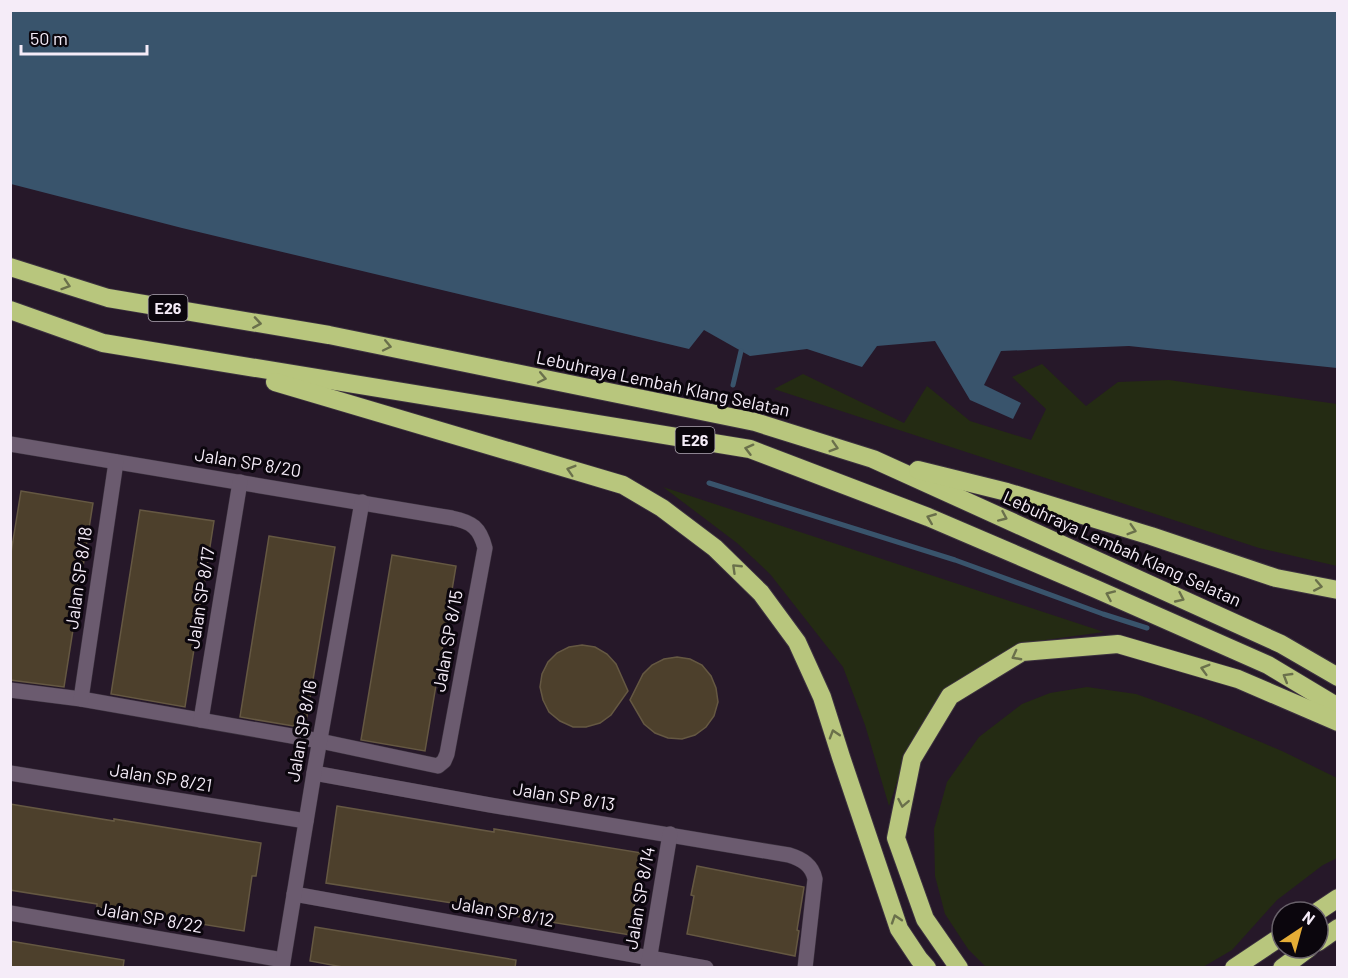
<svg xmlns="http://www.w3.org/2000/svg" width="1348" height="978" viewBox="0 0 1348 978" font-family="Barlow,sans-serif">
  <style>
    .green { fill: #242b13 }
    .water { fill: #39546c }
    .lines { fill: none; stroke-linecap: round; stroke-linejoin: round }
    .stream { stroke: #39546c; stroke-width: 5 }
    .building { fill: #4d402c; stroke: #655842; stroke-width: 1.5 }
    .street-casing { stroke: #3c323f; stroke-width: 16 }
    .highway-casing { stroke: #3c323f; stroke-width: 20 }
    .street { stroke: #6b5b6f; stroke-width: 15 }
    .highway { stroke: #b8c67d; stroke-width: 18 }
    .oneway { stroke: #6a704b }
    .labels { text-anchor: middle; stroke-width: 6; stroke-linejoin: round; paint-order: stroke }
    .shield { fill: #0b060d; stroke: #afa7b2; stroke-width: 1.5 }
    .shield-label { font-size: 16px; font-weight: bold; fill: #f5ecf8 }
    .street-label { font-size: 18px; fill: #f5ecf8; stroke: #0b060d }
  </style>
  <rect width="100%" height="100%" fill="#261829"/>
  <!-- green -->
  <g class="green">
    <polygon points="1042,364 1086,406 1118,382 1169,380 1337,404 1337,566 1259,548 774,389 803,374 904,423 927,386 970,421 1031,440 1046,409 1012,377"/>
    <polygon points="663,487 1104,632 1023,643 944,690 906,755 889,806 865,725 843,667 770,574 737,543"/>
    <polygon points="1087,687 1136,694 1201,717 1282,751 1337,778 1337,858 1323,865 1277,900 1232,950 1203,967 986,967 968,949 945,914 935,876 934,829 947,782 979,737 1022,704 1050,693"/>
  </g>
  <!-- water -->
  <polygon class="water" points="10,11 1337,11 1337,368 1129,346 1001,351 984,385 1021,403 1013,419 970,400 935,341 877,346 862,367 807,349 750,356 704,330 689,349 182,228 11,184"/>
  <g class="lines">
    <!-- stream -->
    <g class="stream">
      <polyline points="733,385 741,351"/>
      <polyline points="709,483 955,560 1103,614 1147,628"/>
    </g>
  </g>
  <!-- building -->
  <g class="building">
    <polygon points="21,491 93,503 64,687 10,680 10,559"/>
    <polygon points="140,510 214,521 185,707 111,694"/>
    <polygon points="269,536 335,547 305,728 240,717"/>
    <polygon points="392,555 456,566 425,751 361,740"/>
    <polygon points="582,645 595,647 607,654 616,664 628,691 611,715 600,723 586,727 573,727 560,721 549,712 543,700 540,687 542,674 548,662 557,653 569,647"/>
    <polygon points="677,657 690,659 702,665 711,676 716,688 718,702 714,716 706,727 695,735 682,739 668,738 655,733 644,724 630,700 643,674 652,665 664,659"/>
    <polygon points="10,804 114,821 114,819 261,843 256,876 252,876 244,931 97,907 97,904 10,890"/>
    <polygon points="337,806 494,832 494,829 642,853 630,935 483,911 484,908 326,883"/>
    <polygon points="697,866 804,887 797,930 799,931 795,956 687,934 694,896 691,895"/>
    <polygon points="315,927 516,960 515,968 348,968 310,961"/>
    <polygon points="10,941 124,960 123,968 10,968"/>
  </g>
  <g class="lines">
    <defs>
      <g id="street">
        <path d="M10,444L452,518C472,522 480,528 485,548L447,754L444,761L438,766L320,741L81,699L10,690"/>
        <polyline points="81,699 116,462"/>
        <polyline points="201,720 240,482"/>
        <polyline points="10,773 306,821"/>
        <path d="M314,773L490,805L789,855C802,859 812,865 815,879L805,968"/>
        <polyline points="294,894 706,968"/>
        <polyline points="10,913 283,960"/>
        <polyline points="648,967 670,834"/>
        <polyline points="282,968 314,773 362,502"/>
      </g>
      <g id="highway">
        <polyline points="10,267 108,298 329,335 755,422 873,459 1281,644 1338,677"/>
        <polyline points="10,310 103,343 750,449 928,517 1096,589 1268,665 1338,707"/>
        <polyline points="275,382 623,485 662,508 715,548 761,593 797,642 822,697 841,757 899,929 919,959 927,968"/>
        <polyline points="918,470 1007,492 1151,536 1276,578 1338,590"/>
        <polyline points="1317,912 1338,898"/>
        <polyline points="1318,942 1338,928"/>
        <polyline points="959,968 925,919 896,838 912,759 950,696 1022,652 1118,644 1238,679 1338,722"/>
        <polyline points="1234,968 1282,936"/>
        <polyline points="1282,968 1309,948"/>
      </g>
    </defs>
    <!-- street casing -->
    <use href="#street" class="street-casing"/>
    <!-- highway casing -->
    <use href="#highway" class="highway-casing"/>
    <!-- street -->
    <use href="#street" class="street"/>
    <!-- highway -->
    <use href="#highway" class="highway"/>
  </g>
  <!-- one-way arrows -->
  <defs><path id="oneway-chevron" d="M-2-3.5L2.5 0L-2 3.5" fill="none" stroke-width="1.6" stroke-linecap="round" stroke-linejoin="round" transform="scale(1.5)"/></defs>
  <g class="oneway">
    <use href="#oneway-chevron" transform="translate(66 285) rotate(18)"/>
    <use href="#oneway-chevron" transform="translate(257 323) rotate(9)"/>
    <use href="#oneway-chevron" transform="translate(387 346) rotate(12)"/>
    <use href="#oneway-chevron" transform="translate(542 378) rotate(12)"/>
    <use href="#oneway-chevron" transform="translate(834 447) rotate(17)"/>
    <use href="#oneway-chevron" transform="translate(749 449) rotate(-165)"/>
    <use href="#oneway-chevron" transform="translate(571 470) rotate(-163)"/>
    <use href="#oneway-chevron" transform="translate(1003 517) rotate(24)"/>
    <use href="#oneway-chevron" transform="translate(931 518) rotate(-158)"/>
    <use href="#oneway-chevron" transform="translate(1132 530) rotate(17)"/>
    <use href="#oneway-chevron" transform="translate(736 568) rotate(-136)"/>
    <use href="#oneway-chevron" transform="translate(1318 586) rotate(11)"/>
    <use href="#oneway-chevron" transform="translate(1110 595) rotate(-156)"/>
    <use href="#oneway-chevron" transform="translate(1180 598) rotate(25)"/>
    <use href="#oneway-chevron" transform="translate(1016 656) rotate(152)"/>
    <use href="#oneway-chevron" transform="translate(1205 669) rotate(-164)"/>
    <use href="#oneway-chevron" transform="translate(1287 677) rotate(-149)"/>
    <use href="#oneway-chevron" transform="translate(834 734) rotate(-107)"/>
    <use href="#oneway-chevron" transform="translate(903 803) rotate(101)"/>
    <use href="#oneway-chevron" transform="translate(896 919) rotate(-108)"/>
  </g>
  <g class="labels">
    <!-- shield labels -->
    <g class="shield">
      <rect x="148.5" y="295" width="39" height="26" rx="4.5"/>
      <rect x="675.5" y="427" width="39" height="26" rx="4.5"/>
    </g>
    <g class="shield-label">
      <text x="168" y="314">E26</text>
      <text x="695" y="446">E26</text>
    </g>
    <!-- street labels -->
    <g class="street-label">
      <text transform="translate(663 384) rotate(12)" y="6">Lebuhraya Lembah Klang Selatan</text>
      <text transform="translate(248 463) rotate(9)" y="6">Jalan SP 8/20</text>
      <text transform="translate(1122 549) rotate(24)" y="6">Lebuhraya Lembah Klang Selatan</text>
      <text transform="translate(79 578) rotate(-82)" y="6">Jalan SP 8/18</text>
      <text transform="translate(201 598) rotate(-81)" y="6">Jalan SP 8/17</text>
      <text transform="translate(448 641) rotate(-80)" y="6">Jalan SP 8/15</text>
      <text transform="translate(302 731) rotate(-80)" y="6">Jalan SP 8/16</text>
      <text transform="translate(161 778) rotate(9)" y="6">Jalan SP 8/21</text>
      <text transform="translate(564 797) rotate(9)" y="6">Jalan SP 8/13</text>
      <text transform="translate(640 898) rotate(-80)" y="6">Jalan SP 8/14</text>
      <text transform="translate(503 912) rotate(10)" y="6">Jalan SP 8/12</text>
      <text transform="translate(150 918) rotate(10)" y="6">Jalan SP 8/22</text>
    </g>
  </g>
  <!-- border -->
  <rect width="1348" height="978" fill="none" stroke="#f5ecf8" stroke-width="24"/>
  <!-- north arrow -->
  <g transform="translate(1300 930) rotate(36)"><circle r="28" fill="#0b060d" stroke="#69626b" stroke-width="1.5"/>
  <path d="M0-4.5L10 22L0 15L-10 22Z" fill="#e5ad36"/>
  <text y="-9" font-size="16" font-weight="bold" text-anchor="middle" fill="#f5ecf8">N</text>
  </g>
  <!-- scale -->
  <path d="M21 45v9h126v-9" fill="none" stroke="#f5ecf8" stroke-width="3"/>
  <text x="30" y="45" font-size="18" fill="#f5ecf8" stroke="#0b060d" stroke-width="4.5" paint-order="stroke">50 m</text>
</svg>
